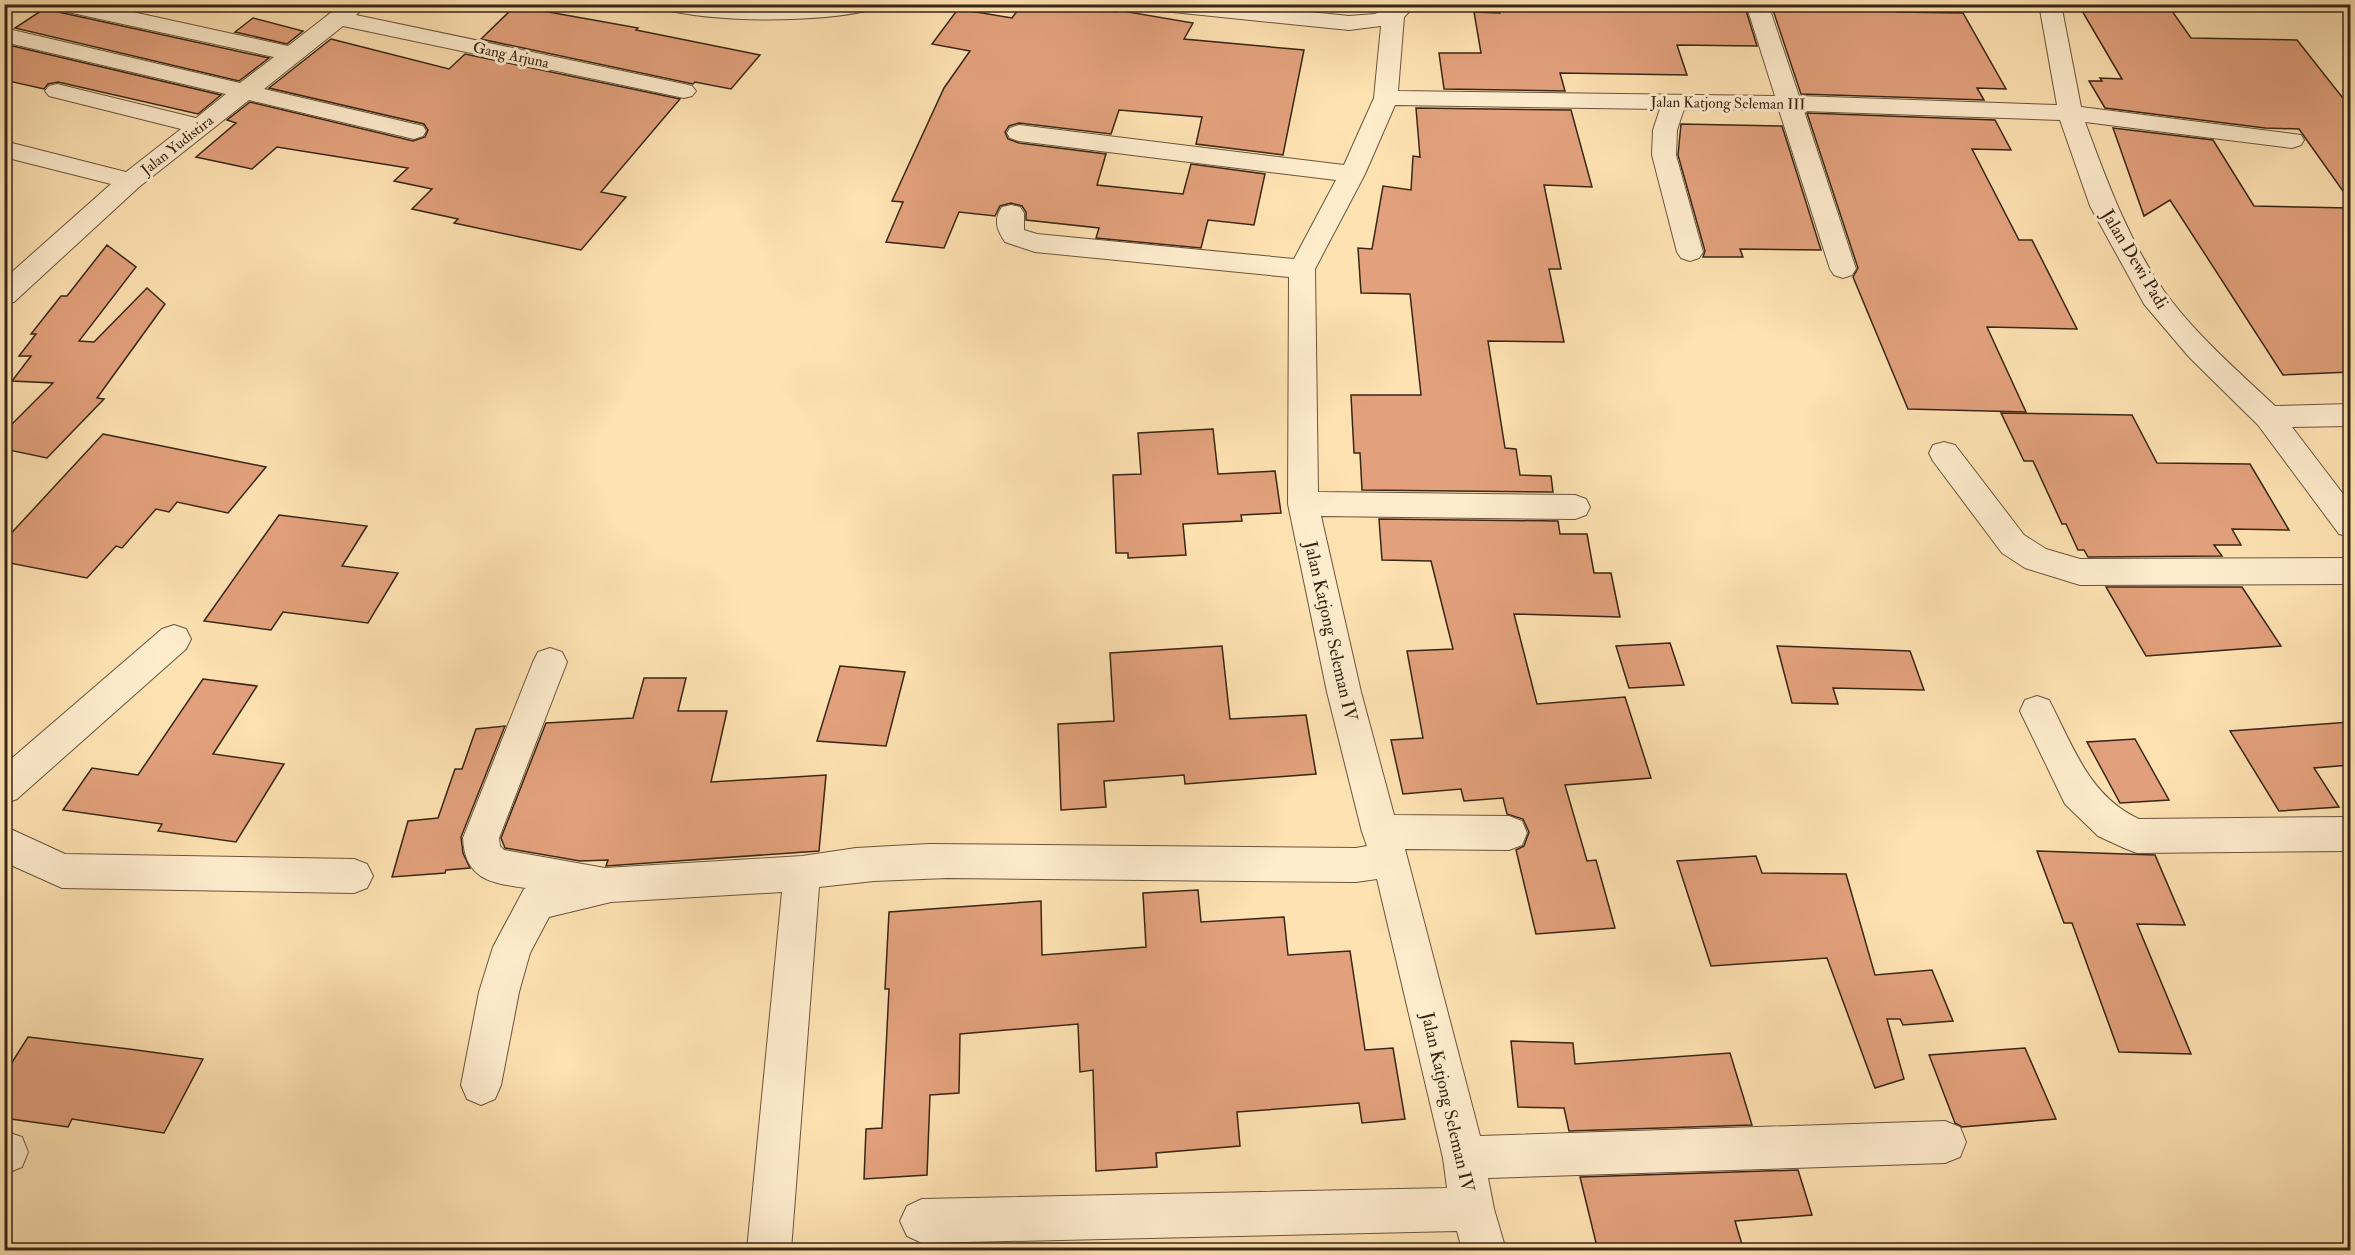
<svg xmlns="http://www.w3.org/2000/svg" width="2355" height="1255" viewBox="0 0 2355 1255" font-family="'IM FELL Double Pica',serif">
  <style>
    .building { fill: #e2a17c; stroke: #392614; stroke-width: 1.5 }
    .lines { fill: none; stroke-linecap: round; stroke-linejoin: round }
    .minor-casing { stroke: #6a553c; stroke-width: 2 }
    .minor { fill: #feeccd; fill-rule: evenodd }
    .labels { text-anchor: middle; stroke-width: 6; stroke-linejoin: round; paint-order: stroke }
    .far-street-label { font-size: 15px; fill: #392614; stroke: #feeccd }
    .street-label { font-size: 18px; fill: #392614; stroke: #feeccd }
  </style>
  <rect width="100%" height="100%" fill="#fee2b2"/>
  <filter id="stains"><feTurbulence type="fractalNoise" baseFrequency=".00333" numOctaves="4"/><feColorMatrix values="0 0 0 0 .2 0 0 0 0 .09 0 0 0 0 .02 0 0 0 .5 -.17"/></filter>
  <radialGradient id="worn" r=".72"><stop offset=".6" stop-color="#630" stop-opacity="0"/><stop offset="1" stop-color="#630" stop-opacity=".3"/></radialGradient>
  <!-- building -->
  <g class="building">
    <polygon points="1022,4 1074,4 1116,12 1117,10 1193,23 1184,39 1304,50 1283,155 1196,144 1202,117 1119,110 1111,134 1019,123 1009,126 1005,132 1008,139 1019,143 1106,154 1097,185 1183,194 1191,164 1265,174 1254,225 1208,220 1201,248 1096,238 1099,228 1026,220 1026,212 1022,206 1011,203 1000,206 995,216 959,212 944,248 886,242 903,202 892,201 944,88 970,51 932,44 958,9 1012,18"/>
    <polygon points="1499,4 1744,4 1757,46 1677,45 1687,75 1560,73 1565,91 1444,89 1439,53 1481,53 1474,12 1500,13"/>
    <polygon points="1771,4 1893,4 1897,12 1963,13 2006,89 1977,88 1984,100 1801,94"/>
    <polygon points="2078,4 2167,4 2191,38 2297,40 2350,107 2350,201 2299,129 2265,128 2105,108 2089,81 2102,81 2100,78 2122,79"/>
    <polygon points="50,5 54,11 63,13 269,58 239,81 15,28"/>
    <polygon points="515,6 638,28 636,30 760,55 731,89 695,82 693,84 481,39"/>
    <polygon points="253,18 303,31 287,44 235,32"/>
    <polygon points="331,39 449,69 465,54 680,99 601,192 626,197 581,250 454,223 458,219 412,209 432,189 394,181 408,168 277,147 252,169 196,157 236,123 227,120 250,102 413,141 425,137 428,130 424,124 269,88"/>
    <polygon points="4,44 221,95 198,114 58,82 48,84 44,89 4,80"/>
    <polygon points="1416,108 1571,110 1592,187 1544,185 1561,269 1549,269 1564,342 1488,341 1505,448 1516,449 1520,475 1551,476 1553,492 1362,490 1360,453 1354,453 1351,395 1421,395 1410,294 1361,293 1358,248 1372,249 1383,186 1411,190 1413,156 1420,157"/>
    <polygon points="1807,113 1995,120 2011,150 1972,149 2019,240 2032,240 2077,329 1987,327 2026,412 1908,409 1853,277 1858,268"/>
    <polygon points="1681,124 1782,126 1821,250 1740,249 1743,257 1703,257 1705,251 1678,155"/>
    <polygon points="2113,128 2213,140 2254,206 2350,208 2350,372 2283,375 2170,200 2144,216"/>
    <polygon points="107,245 136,267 79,341 94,342 147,288 165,304 97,398 104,399 47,458 4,449 4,432 53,383 12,381 31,356 19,356 36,334 31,334 61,296 67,296"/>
    <polygon points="2001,413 2132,415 2157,463 2250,464 2289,530 2232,529 2241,545 2214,545 2222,556 2088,557 2084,550 2078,550 2066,524 2062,524 2033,461 2024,461"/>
    <polygon points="1213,429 1218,474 1275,471 1281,513 1241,515 1242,521 1183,524 1186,555 1128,558 1128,553 1116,553 1113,475 1141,474 1138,433"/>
    <polygon points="103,434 226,459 266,467 228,513 177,502 169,512 156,509 122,548 116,546 87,578 4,562 4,541"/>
    <polygon points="279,515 367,526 342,566 398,573 368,623 283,612 271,630 204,621"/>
    <polygon points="1379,519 1558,521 1560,534 1587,534 1594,573 1611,573 1620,617 1514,614 1537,704 1625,697 1651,778 1565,785 1587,861 1596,860 1615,928 1536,934 1516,850 1524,846 1529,832 1523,819 1507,814 1503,798 1464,801 1461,789 1403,794 1391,740 1423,738 1407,651 1453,649 1431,561 1382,560"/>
    <polygon points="2106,587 2242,587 2281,646 2146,656"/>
    <polygon points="1670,643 1684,685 1629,688 1616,646"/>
    <polygon points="1222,646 1230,719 1306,715 1316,774 1185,784 1184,775 1104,781 1106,807 1061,810 1058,724 1114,721 1110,653"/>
    <polygon points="1777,646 1910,651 1924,690 1833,688 1838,704 1792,703"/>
    <polygon points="840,666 905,672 886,746 817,741"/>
    <polygon points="644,678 686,678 678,711 727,711 711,782 826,775 819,851 606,866 608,860 580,861 505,848 501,838 546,723 633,718"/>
    <polygon points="203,679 257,686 213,754 284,764 236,842 158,831 162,824 63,810 92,768 138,775"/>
    <polygon points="2350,722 2350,765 2314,768 2339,807 2279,811 2230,731"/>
    <polygon points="505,726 461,837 463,853 470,868 446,870 445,873 392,877 408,821 438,818 455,769 462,769 476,729"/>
    <polygon points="2135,739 2169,800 2120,803 2087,742"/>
    <polygon points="2037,851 2155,855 2185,925 2137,924 2191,1054 2119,1052 2072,923 2064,923"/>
    <polygon points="1756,856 1762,873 1846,874 1875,975 1932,970 1953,1021 1903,1025 1900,1019 1887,1019 1904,1079 1875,1088 1827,958 1711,966 1677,861"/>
    <polygon points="1198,890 1201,922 1284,917 1288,955 1350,951 1365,1050 1393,1048 1405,1119 1362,1123 1359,1103 1237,1112 1240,1146 1156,1153 1157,1167 1096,1171 1093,1070 1080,1072 1078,1024 960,1034 959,1093 930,1095 927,1175 864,1179 866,1129 882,1128 889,989 885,989 889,912 1041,901 1042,955 1146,947 1143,893"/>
    <polygon points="28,1037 129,1049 203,1059 164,1133 72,1119 68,1127 4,1118 4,1075"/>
    <polygon points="1511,1041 1573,1043 1575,1064 1730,1053 1752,1125 1569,1131 1564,1108 1518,1107"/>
    <polygon points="2025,1048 2056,1119 1962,1127 1955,1123 1929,1055"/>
    <polygon points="1798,1170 1812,1215 1735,1221 1744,1251 1598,1251 1580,1177"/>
  </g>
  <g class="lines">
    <defs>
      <g id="minor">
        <polygon points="52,4 96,4 288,46 342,4 368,4 356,15 684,84 692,86 696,91 692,96 684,98 343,26 264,89 423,126 426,131 423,136 414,139 249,100 139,187 14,302 4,304 4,279 111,184 4,157 4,141 126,172 181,129 49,96 45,91 49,86 57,84 196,118 226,94 4,42 4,28 240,83 274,57 63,11 55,9"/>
        <path d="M658,4H879L876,9C816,23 721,23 661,9Z"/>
        <path d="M1152,4H1234L1349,16L1375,14L1393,4H1417L1404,17L1398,91L1775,96L1746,4H1768L1799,96L2057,105L2039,4H2061L2081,107L2301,135L2304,140L2301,145L2292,148L2085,122C2107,181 2128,240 2164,291C2195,334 2237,370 2275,406L2350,404V426L2292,427L2350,503V537L2339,534L2258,425L2189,357L2144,304L2090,206L2060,120L1804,111L1856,269L1852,275L1843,278L1834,275L1830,269L1779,110L1684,109L1677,130L1676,155L1703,252L1699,258L1690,261L1681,258L1677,252L1652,155L1653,130L1660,109L1395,105L1365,174L1315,269L1318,492L1575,495L1586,499L1590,507L1586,515L1575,519L1321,516L1361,692L1394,815L1509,816L1522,821L1527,833L1522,845L1509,850L1405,849L1480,1136L1945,1121L1960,1127L1966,1142L1960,1157L1945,1163L1488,1178L1494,1209L1506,1250H1462L1457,1231L922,1243L907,1236L900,1221L907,1206L922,1199L1447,1188L1443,1158L1377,879L1356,882L947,878L874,881L819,887L791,1250H747L782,892L611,902L549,917L530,953L519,992L501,1085L495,1099L481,1105L467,1099L461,1085L479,992L493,947L524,889L526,888C491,883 465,880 463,838L533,662L538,652L550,648L562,652L567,662L499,838L500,846L504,850L605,868L802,856L856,848L929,844L1356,848L1367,846L1362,832L1327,692L1288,504L1289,277L1035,252L1005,242C997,230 993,220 1002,207L1011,205L1020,207L1024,213V230L1037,234L1294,259L1336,180L1019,141L1010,138L1007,133L1010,128L1019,125L1344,165L1374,98L1381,26L1349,30L1163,11L1155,9Z"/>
        <polygon points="1944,442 1955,445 2024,535 2046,549 2080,559 2350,558 2350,584 2080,585 2025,568 2002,553 1933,461 1929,453 1933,445"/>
        <polygon points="174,625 186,629 191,639 186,649 17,799 4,804 4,765 162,629"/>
        <path d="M2037,696L2049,700C2073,746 2089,796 2139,819L2350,817V851L2137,853L2124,848L2098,836L2065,804L2020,711L2025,700Z"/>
        <polygon points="4,826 65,854 354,859 367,864 373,876 367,888 354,893 62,888 4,862"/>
        <polygon points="4,1131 22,1137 28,1152 22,1167 7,1173 4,1173"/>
      </g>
    </defs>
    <!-- minor casing -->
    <use href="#minor" class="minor-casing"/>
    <!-- minor -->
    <use href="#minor" class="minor"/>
  </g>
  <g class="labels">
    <!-- far-street labels -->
    <g class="far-street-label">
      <text transform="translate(511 55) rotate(12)" y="5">Gang Arjuna</text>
      <text transform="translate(1728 103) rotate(1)" y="5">Jalan Katjong Seleman III</text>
      <text transform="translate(177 145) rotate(-38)" y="5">Jalan Yudistira</text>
    </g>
    <!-- street labels -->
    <g class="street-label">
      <text transform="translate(2135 259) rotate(59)" y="6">Jalan Dewi Padi</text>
      <text transform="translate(1331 631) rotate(77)" y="6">Jalan Katjong Seleman IV</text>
      <text transform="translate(1448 1102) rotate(77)" y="6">Jalan Katjong Seleman IV</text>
    </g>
  </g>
  <!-- margin -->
  <rect width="2355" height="1255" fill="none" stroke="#fee2b2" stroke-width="24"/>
  <rect x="6" y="6" width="2343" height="1243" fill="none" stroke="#392614" stroke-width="3"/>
  <rect x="12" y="12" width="2331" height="1231" fill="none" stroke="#392614" stroke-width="1.5"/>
  <rect width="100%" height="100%" filter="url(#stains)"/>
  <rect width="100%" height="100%" fill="url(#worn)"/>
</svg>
